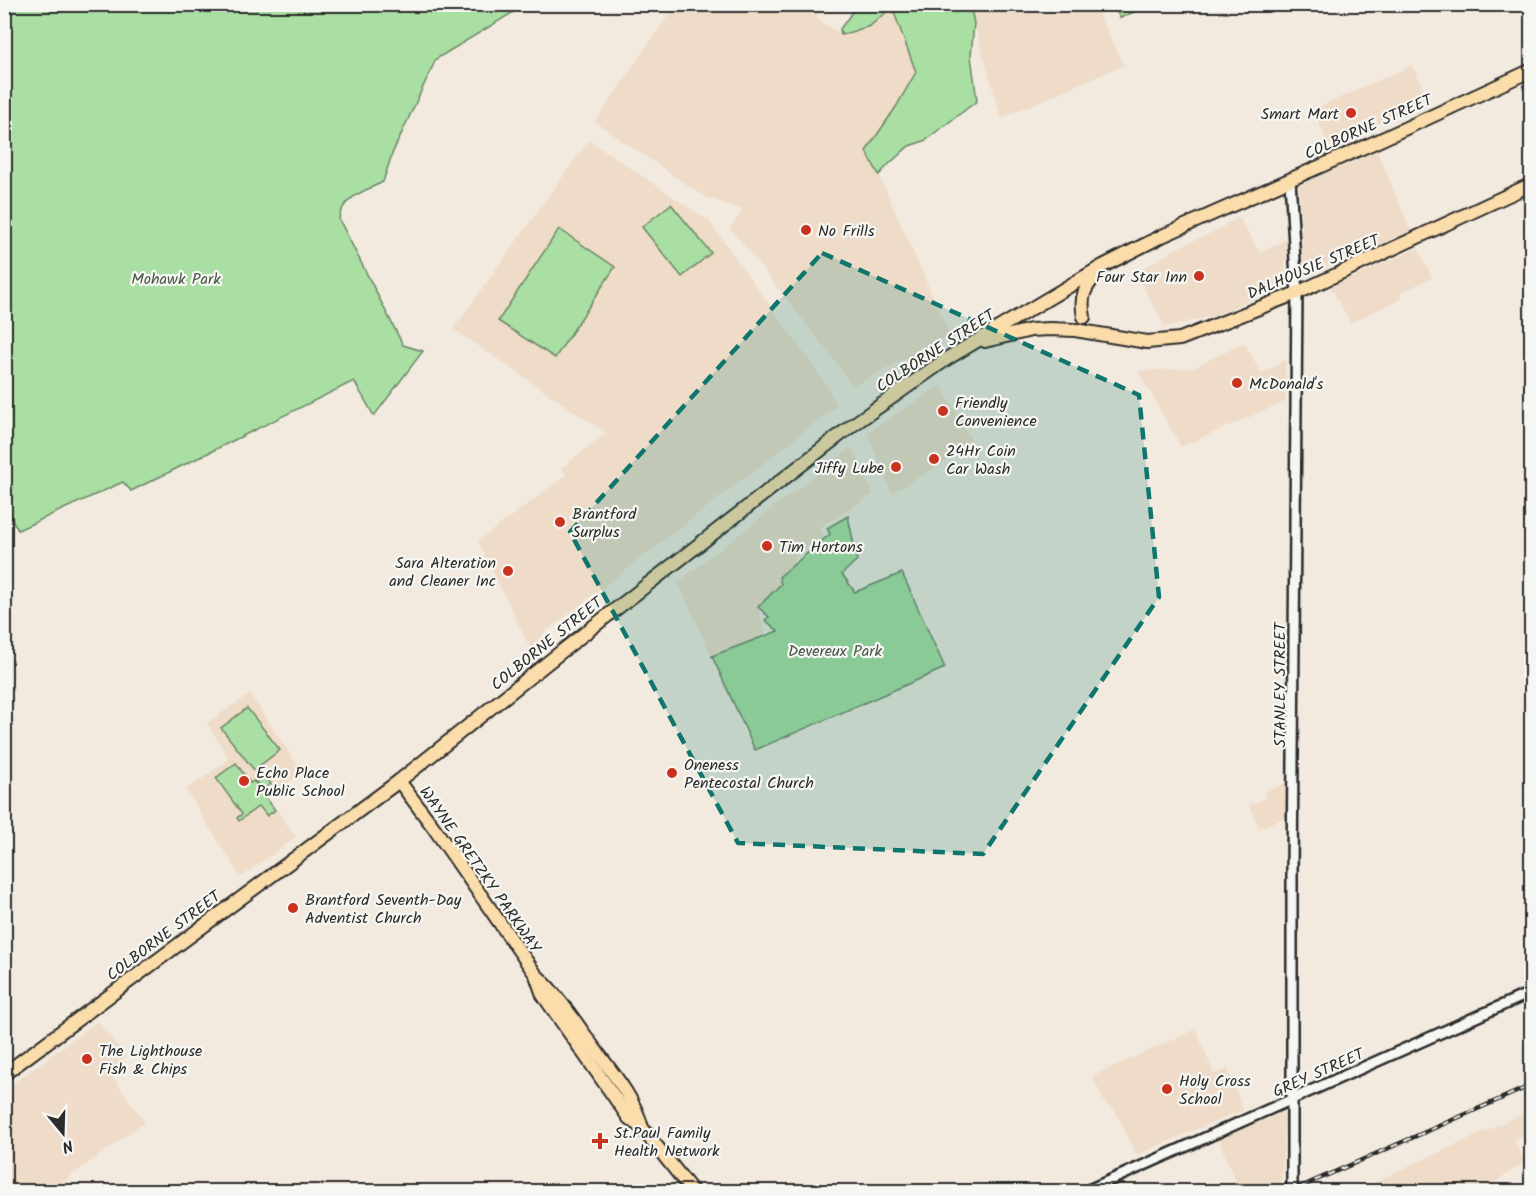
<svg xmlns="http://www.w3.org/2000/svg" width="1536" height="1196" viewBox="0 0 1536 1196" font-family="Kalam,sans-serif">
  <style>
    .built { fill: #eedcc8 }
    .green { fill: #a9dfa2; stroke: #6a8566; stroke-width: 1.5 }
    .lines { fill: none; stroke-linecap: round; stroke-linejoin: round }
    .minor-casing { stroke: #2b2b2b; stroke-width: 14 }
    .major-casing { stroke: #2b2b2b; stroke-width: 16 }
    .minor { stroke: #f6f6f2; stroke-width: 9 }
    .major { stroke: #fbddab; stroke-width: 12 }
    .rail-casing { stroke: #2b2b2b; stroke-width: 4.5 }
    .rail { stroke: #f6f6f2; stroke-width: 2; stroke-dasharray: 7; stroke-linecap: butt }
    .marked { fill: #0f766e; fill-opacity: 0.2; stroke: #0f766e; stroke-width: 4.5; stroke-dasharray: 12 8; stroke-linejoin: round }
    .poi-dot { fill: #c8321e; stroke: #f6f6f2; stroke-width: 2 }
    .labels { text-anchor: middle; stroke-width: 4.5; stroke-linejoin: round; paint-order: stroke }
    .poi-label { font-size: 16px; fill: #2b2b2b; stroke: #f6f6f2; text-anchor: start }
    .street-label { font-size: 16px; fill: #2b2b2b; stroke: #f6f6f2 }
    .park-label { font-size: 16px; fill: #4a5849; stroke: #f6f6f2 }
  </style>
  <rect width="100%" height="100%" fill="#f2eadf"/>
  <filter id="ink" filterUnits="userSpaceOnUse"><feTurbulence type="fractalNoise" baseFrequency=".0167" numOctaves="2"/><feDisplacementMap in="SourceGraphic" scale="12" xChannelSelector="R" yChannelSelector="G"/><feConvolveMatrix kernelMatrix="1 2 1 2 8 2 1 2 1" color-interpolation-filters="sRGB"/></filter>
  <g filter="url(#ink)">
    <!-- built -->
    <g class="built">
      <polygon points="675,5 826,5 816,18 841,35 870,26 892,7 916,72 896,107 866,151 879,175 950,335 853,386 819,340 730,228 743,210 705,197 595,122"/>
      <polygon points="969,5 1094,5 1124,65 1001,118"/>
      <polygon points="1412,65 1430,102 1329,145 1313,110"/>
      <polygon points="589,140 709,221 826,384 837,406 544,633 532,652 478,541 566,475 561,468 606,433 453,329"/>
      <polygon points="1377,151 1411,231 1304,277 1299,185"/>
      <polygon points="1239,217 1260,253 1288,238 1284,283 1217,315 1165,327 1136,273 1177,248 1215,231"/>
      <polygon points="1418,248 1432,278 1400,293 1402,299 1350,323 1331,287"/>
      <polygon points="1244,342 1261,373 1285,360 1286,401 1181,447 1138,371 1193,368"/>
      <polygon points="941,385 974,445 892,493 867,433"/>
      <polygon points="852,447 873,494 819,528 824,536 794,558 797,562 779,577 781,584 758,607 766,635 712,656 678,582"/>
      <polygon points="250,694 302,772 268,797 296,837 243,876 240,876 186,790 229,759 207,723"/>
      <polygon points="1288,782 1289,816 1259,828 1249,805 1266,798 1264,792"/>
      <polygon points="98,1021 126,1057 109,1072 145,1122 50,1191 5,1191 5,1090"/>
      <polygon points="1196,1029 1214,1074 1228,1069 1243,1110 1136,1155 1115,1110 1104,1102 1092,1076"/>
      <polygon points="1531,1110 1531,1134 1514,1140 1525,1162 1482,1191 1355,1191"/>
      <polygon points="1284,1112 1285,1117 1282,1181 1258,1191 1240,1191 1218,1139"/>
    </g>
    <!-- green -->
    <g class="green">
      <polygon points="858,4 970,5 974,23 971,56 977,101 924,141 909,146 888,165 879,175 866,151 896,107 916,72 892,7 870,26 841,35 840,29"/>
      <path d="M15,5H525L436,59L392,154L383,182C365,191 342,197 339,219L403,345L423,351L374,416L354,381L131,491L123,482L18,530L4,506V27Z"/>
      <polygon points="1113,5 1150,5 1120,18"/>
      <polygon points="671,204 711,253 682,277 642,227"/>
      <polygon points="559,229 615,267 555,358 498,321"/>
      <polygon points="848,516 857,560 842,574 855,592 902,573 945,668 755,750 712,656 778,631 765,620 769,617 758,607 781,584 779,577 830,534 827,528"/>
      <polygon points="247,708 280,750 254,770 221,728"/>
      <polygon points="236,763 250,783 254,781 275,810 267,816 259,806 239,821 237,818 242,814 216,778"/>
      <polygon points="260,775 265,776 271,784 262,790 254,779"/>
    </g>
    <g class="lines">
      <defs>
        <g id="minor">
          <polyline points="1290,180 1297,293 1292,874 1292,1192"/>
          <polyline points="1084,1192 1532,992"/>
        </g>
        <g id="major">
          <path d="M1084,317C1080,297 1084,288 1097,274"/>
          <polyline points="985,341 1031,330 1050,329 1075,330 1147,342 1180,339 1297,293 1532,184"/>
          <path d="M399,781L434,828L536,975C559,996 576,1023 594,1048C612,1072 635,1099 642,1128"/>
          <polyline points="537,978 543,995 629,1118 642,1128 693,1192"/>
          <polyline points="4,1074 399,781 571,644 854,424 948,358 1103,266 1162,236 1380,140 1532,70"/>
        </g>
      </defs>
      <!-- minor casing -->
      <use href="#minor" class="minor-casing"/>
      <!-- major casing -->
      <use href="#major" class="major-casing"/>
      <!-- minor -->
      <use href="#minor" class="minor"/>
      <!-- major -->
      <use href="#major" class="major"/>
      <defs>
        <polyline id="rail" points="1289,1192 1532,1085"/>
      </defs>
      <!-- rail casing -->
      <use href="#rail" class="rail-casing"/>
      <!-- rail -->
      <use href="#rail" class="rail"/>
    </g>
  </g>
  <!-- marked area -->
  <path class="marked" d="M822,253L1139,395L1159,597L983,854L738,843L570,532Z"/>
  <!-- markers -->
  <g class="poi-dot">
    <circle cx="1351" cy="113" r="6"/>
    <circle cx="806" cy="230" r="6"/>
    <circle cx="1199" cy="276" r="6"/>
    <circle cx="1237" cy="383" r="6"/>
    <circle cx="943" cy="411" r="6"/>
    <circle cx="934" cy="459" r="6"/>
    <circle cx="896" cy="467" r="6"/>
    <circle cx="560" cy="522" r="6"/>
    <circle cx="767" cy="546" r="6"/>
    <circle cx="508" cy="571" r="6"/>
    <circle cx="672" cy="773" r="6"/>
    <circle cx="244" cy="781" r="6"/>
    <circle cx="293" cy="908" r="6"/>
    <circle cx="87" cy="1059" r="6"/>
    <circle cx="1167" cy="1089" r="6"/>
    <path d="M597 1132h6v6h6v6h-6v6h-6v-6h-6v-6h6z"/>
  </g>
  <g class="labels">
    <!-- poi labels -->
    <g class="poi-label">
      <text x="1339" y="119" text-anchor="end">Smart Mart</text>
      <text x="818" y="236">No Frills</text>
      <text x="1187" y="282" text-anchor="end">Four Star Inn</text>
      <text x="1249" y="389">McDonald's</text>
      <text x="955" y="408">Friendly<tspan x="955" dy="18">Convenience</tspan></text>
      <text x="946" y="456">24Hr Coin<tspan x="946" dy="18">Car Wash</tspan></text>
      <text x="884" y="473" text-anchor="end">Jiffy Lube</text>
      <text x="572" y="519">Brantford<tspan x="572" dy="18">Surplus</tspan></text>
      <text x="779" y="552">Tim Hortons</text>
      <text x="496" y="568" text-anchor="end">Sara Alteration<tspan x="496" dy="18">and Cleaner Inc</tspan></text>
      <text x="684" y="770">Oneness<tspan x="684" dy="18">Pentecostal Church</tspan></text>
      <text x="256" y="778">Echo Place<tspan x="256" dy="18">Public School</tspan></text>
      <text x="305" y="905">Brantford Seventh-Day<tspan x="305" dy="18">Adventist Church</tspan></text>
      <text x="99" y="1056">The Lighthouse<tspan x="99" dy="18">Fish &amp; Chips</tspan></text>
      <text x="1179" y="1086">Holy Cross<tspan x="1179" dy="18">School</tspan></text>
      <text x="614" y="1138">St.Paul Family<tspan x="614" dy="18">Health Network</tspan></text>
    </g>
    <!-- street labels -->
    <g class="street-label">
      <text transform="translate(1368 126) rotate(-24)" y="6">COLBORNE STREET</text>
      <text transform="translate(1313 266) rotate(-23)" y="6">DALHOUSIE STREET</text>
      <text transform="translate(935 350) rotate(-33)" y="6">COLBORNE STREET</text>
      <text transform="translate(546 643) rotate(-39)" y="6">COLBORNE STREET</text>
      <text transform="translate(1279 685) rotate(-90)" y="6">STANLEY STREET</text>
      <text transform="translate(481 869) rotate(55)" y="6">WAYNE GRETZKY PARKWAY</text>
      <text transform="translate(163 935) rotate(-37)" y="6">COLBORNE STREET</text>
      <text transform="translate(1318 1072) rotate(-24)" y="6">GREY STREET</text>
    </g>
    <!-- park labels -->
    <g class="park-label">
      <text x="176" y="284">Mohawk Park</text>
      <text x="835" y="656">Devereux Park</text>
    </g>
  </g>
  <!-- margin -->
  <rect width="1536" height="1196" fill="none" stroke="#f6f6f2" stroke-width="24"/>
  <rect x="12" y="12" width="1512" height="1172" fill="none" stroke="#2b2b2b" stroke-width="2" filter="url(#ink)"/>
  <!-- north arrow -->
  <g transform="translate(63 1133) rotate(161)" stroke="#f6f6f2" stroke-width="4.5" paint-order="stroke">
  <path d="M0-4.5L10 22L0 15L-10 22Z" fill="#2b2b2b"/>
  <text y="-9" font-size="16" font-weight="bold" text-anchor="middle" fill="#2b2b2b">N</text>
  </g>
</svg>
